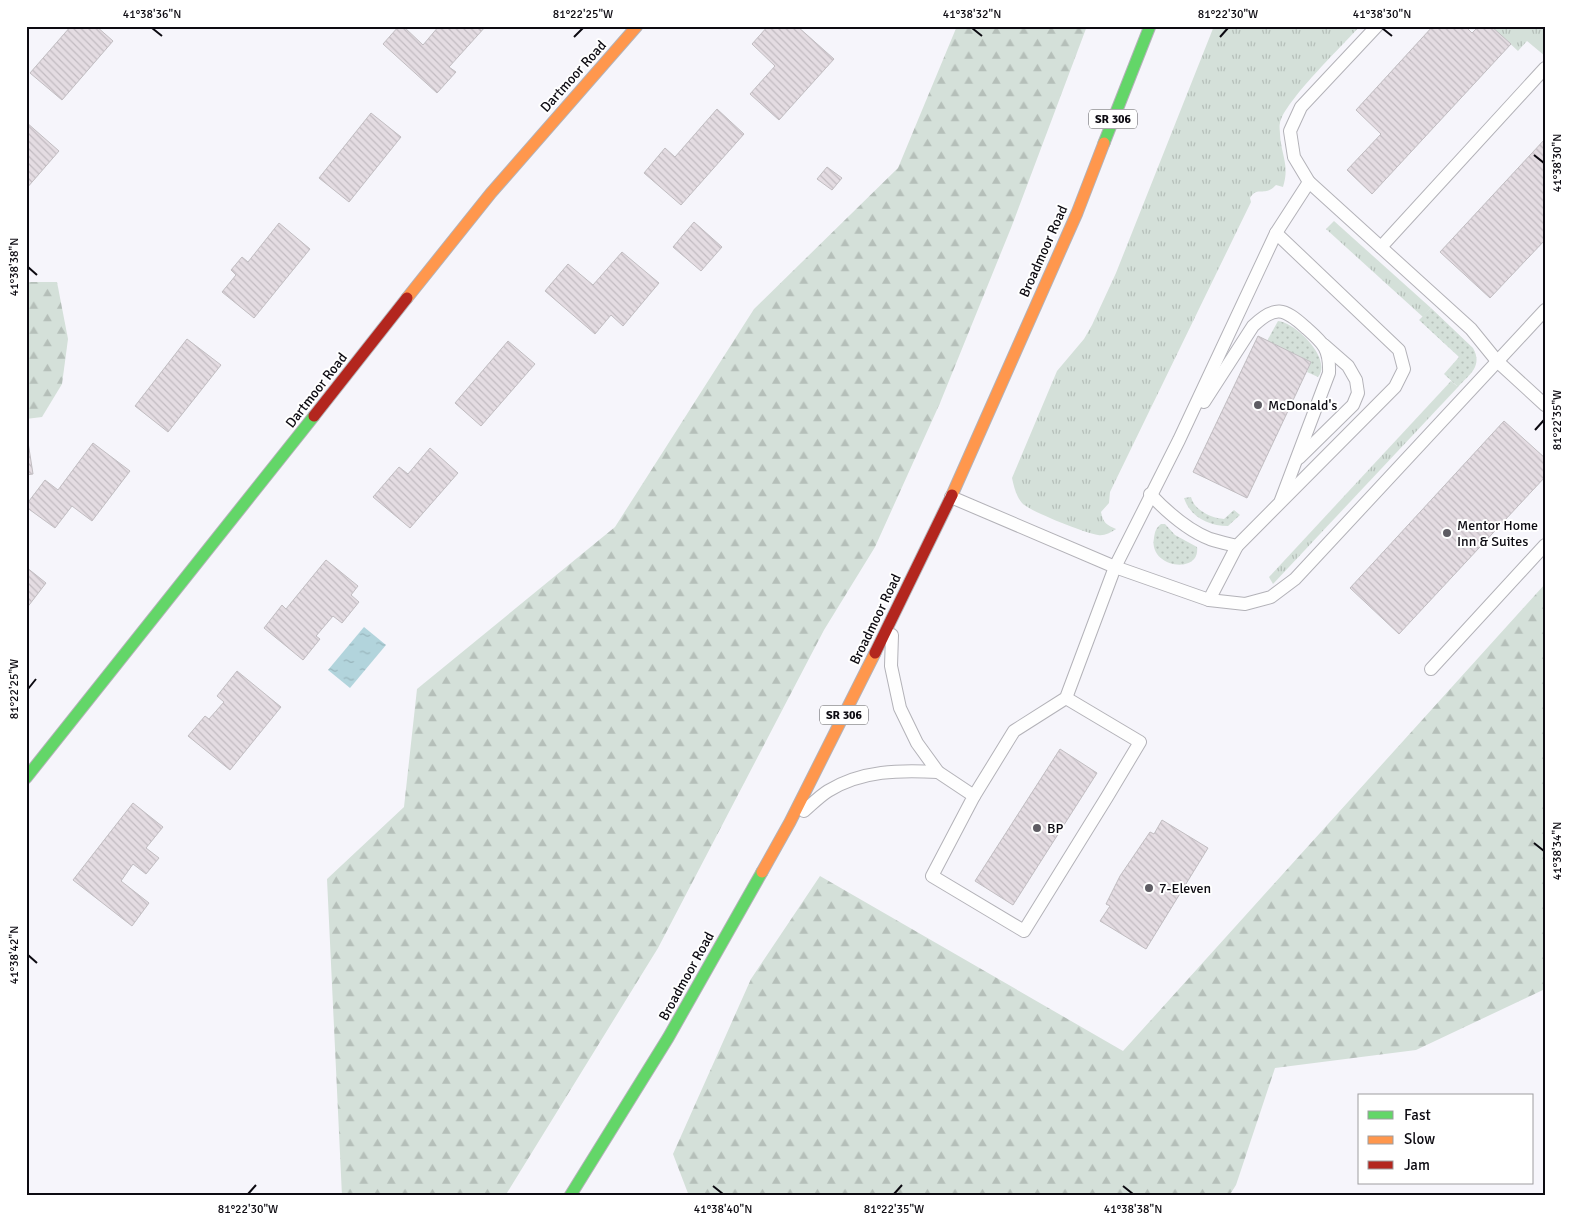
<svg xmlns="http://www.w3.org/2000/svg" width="1571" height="1222" viewBox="0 0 1571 1222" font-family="Signika,sans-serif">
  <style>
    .grass { fill: url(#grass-tufts) }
    .forest { fill: url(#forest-firs) }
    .park { fill: url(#park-dots) }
    .water { fill: url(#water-ripples) }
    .building { fill: url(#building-back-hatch); stroke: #c1bdc1 }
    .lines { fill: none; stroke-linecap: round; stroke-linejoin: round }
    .lane-casing { stroke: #b3b2b8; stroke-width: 14 }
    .fast-casing { stroke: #b3b2b8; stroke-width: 13 }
    .slow-casing { stroke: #b3b2b8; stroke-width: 13 }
    .jam-casing { stroke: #b3b2b8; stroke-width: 13 }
    .lane { stroke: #fefefe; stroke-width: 12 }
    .fast { stroke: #63d668; stroke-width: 11 }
    .slow { stroke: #ff974d; stroke-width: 11 }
    .jam { stroke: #b3261e; stroke-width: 11 }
    .ticks { fill: none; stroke: #0c0a11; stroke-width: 2 }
    .poi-dot { fill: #5e5c63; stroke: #fff; stroke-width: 2 }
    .labels { text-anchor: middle; stroke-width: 4; stroke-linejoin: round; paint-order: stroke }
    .shield { fill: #fff; stroke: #555458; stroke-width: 1 }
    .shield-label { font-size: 12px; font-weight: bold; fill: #0c0a11 }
    .street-label { font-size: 14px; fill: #0c0a11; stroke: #fff }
    .poi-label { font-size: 14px; fill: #0c0a11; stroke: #fff; text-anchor: start }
    .neatline { fill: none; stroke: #0c0a11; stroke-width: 2 }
    .ticks-label { font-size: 12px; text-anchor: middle; fill: #0c0a11 }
  </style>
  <defs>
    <pattern id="grass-tufts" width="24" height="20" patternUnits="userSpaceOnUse" patternTransform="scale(1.25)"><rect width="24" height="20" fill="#d4e0d9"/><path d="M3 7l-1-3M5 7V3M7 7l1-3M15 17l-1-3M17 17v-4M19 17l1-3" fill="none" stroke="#b5bfb9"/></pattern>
    <pattern id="forest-firs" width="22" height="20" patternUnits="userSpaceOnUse" patternTransform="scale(1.25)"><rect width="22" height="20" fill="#d4e0d9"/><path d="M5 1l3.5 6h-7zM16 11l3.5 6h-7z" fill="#b5bfb9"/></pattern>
    <pattern id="park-dots" width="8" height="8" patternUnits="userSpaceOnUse" patternTransform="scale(1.25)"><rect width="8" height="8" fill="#d4e0d9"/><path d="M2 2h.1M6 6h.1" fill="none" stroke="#b5bfb9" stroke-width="1.8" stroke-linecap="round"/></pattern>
    <pattern id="water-ripples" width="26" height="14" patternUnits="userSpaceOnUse" patternTransform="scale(1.25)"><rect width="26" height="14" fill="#b2d4dc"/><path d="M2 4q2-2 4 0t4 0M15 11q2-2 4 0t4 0" fill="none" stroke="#98b5bc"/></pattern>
    <pattern id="building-back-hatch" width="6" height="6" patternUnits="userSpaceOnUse" patternTransform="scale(1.25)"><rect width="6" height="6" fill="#e4dce2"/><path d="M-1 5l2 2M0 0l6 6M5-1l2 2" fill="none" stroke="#c2bbc1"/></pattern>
  </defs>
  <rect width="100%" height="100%" fill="#f6f5fb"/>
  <!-- grass -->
  <g class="grass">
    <path d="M1214,26H1360C1343,45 1284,102 1280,123C1279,126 1280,131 1280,134C1281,155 1290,165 1283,187L1276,185C1264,198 1258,185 1250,198L1251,202L1110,492L1109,503L1101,512C1103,523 1107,525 1116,529C1110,533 1104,536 1098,535C1085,533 1029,511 1022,503C1016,496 1014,487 1012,478L1057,371L1084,339L1092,325L1116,273Z"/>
    <polygon points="1491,26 1545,26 1545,56 1527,41 1518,51"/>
    <polygon points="1334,221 1431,308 1423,317 1326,229"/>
    <polygon points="1451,381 1458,387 1273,584 1269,577"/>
  </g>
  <!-- forest -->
  <g class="forest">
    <polygon points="957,26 1087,26 1011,228 940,403 875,547 824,630 658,948 505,1196 342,1196 327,879 404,807 417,689 615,527 754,309 898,168"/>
    <polygon points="26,282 57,282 68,339 62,384 42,417 26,419"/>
    <polygon points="1545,584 1545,989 1416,1050 1275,1068 1236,1185 1229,1196 689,1196 673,1154 751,979 820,876 1123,1051"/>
  </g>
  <!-- park -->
  <g class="park">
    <path d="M1431,308L1473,348C1483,366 1470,374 1458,387L1444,374L1459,357L1419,320Z"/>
    <path d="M1278,321C1295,322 1333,359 1318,377L1307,372L1311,362L1267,341Z"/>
    <path d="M1191,497C1194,510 1211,518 1224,519L1234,510L1240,515L1228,526C1209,526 1190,517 1184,498Z"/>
    <path d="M1161,524H1165L1175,535L1197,547C1201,575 1148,568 1154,538C1155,531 1156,528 1161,524Z"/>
  </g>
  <!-- water -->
  <polygon class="water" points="364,627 386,645 350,688 328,670"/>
  <!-- building -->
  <g class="building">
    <polygon points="71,26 96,26 113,41 62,100 30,73"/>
    <polygon points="399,26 403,26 423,45 439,26 486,26 449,67 456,72 437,93 383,44"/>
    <polygon points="768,26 797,26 834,59 779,120 750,94 775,66 752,44"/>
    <polygon points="1433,26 1465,26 1472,33 1479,26 1491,26 1511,44 1372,194 1347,170 1381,134 1356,110"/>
    <polygon points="717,109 744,134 681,205 644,173 665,148 675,157"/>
    <polygon points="371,113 401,137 349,202 319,178"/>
    <polygon points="26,122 59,151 26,189"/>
    <polygon points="1545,139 1545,240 1490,298 1440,252"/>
    <polygon points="827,167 842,178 832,190 817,179"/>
    <polygon points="694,222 722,247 701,271 673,247"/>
    <polygon points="279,223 310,249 254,318 222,292 236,275 231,270 242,257 248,262"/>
    <polygon points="622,252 659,283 623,326 611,315 595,334 545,291 568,264 593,285"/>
    <polygon points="1258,336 1311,362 1247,498 1193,472"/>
    <polygon points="187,339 221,365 168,432 135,406"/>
    <polygon points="508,341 535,364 481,426 455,403"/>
    <polygon points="1504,421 1545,458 1545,477 1399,634 1350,588"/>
    <polygon points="26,442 28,442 33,474 26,475"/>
    <polygon points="93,443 130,471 92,521 72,506 55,528 26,507 26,505 45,480 58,490"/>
    <polygon points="430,448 458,473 410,528 373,497 399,467 408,474"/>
    <polygon points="326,560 358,586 351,595 359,602 342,623 333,616 316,636 320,639 303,660 264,628 282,605 286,609"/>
    <polygon points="26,567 46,583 26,609"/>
    <polygon points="237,671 281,707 230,770 188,736 205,716 209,719 224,702 217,696"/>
    <polygon points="1060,749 1097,773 1013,905 975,881"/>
    <polygon points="133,803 163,827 146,848 159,858 146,874 133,864 121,881 149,903 132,926 73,880"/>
    <polygon points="1162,820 1208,848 1146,949 1100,921 1110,906 1106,904 1120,876 1150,832 1154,834"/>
  </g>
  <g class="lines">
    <defs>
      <g id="lane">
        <polyline points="1377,26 1301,107 1290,131 1294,157 1309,182 1471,329 1497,361 1545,405"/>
        <polyline points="1381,247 1545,68"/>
        <path d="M1204,402L1253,326C1275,305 1284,308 1305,327C1323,343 1330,348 1329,373L1281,500"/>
        <polyline points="1299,458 1353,405 1358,393 1356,380 1348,366 1324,345"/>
        <path d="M1150,494C1167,512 1187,530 1210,539C1219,542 1229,544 1237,546"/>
        <polyline points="951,497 1115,567 1209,600 1245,604 1271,597 1295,579 1545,310"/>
        <polyline points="1209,600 1237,546 1395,387 1404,369 1399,350 1276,233"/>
        <polyline points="892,635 891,666 900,708 917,743 938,772 974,796 932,876 1024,931 1107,797 1140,742 1066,698"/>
        <polyline points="1431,669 1545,545"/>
        <polyline points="974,796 1014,731 1066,698 1115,567 1179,440 1276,233 1309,182"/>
        <path d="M804,811C812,804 820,796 828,791C862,770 900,770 938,772"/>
      </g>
      <g id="fast">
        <polyline points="1104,143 1150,26"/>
        <polyline points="26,778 314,416"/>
        <polyline points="570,1196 668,1038 762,872"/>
      </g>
      <g id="slow">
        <polyline points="407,298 491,193 637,26"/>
        <polyline points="952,495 1077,213 1104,143"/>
        <polyline points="762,872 790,822 875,653"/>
      </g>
      <g id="jam">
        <polyline points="314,416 407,298"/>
        <polyline points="875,653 952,495"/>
      </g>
    </defs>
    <!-- lane casing -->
    <use href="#lane" class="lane-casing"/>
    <!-- fast casing -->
    <use href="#fast" class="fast-casing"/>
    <!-- slow casing -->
    <use href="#slow" class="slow-casing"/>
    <!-- jam casing -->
    <use href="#jam" class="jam-casing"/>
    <!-- lane -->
    <use href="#lane" class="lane"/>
    <!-- fast -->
    <use href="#fast" class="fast"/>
    <!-- slow -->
    <use href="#slow" class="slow"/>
    <!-- jam -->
    <use href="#jam" class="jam"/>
  </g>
  <!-- ticks -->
  <path class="ticks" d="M152,28L162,36M972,28L982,36M1382,28L1392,36M574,37L583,28M1220,37L1228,28M1534,155L1544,163M28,267L37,275M1535,430L1544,420M28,689L36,679M1534,843L1544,851M28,955L37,963M713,1186L723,1194M1123,1186L1133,1194M248,1194L256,1185M894,1194L902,1185"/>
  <!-- markers -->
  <g class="poi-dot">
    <circle cx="1258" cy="405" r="5"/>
    <circle cx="1447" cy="533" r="5"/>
    <circle cx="1037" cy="828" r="5"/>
    <circle cx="1149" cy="888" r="5"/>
  </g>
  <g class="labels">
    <!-- shield labels -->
    <g class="shield">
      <rect x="1089" y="109.5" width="48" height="19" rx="4"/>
      <rect x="820" y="705.5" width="48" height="19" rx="4"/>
    </g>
    <g class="shield-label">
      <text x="1113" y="123">SR 306</text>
      <text x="844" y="719">SR 306</text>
    </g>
    <!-- street labels -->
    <g class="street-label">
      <text transform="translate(573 76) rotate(-48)" y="5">Dartmoor Road</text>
      <text transform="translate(1043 251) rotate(-66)" y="5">Broadmoor Road</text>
      <text transform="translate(316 390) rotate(-52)" y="5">Dartmoor Road</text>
      <text transform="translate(875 619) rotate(-64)" y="5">Broadmoor Road</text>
      <text transform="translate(686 976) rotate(-61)" y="5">Broadmoor Road</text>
    </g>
    <!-- poi labels -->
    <g class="poi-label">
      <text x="1268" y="410">McDonald's</text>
      <text x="1457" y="530">Mentor Home<tspan x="1457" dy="16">Inn &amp; Suites</tspan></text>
      <text x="1047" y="833">BP</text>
      <text x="1159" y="893">7-Eleven</text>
    </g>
  </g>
  <!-- border -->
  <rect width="1571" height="1222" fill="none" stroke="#ffffff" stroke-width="55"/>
  <!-- legend -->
  <rect x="1358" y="1094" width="175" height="90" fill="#ffffff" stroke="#9e9da0"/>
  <rect x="1368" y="1111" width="25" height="8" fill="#63d668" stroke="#9e9da0"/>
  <text x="1404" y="1120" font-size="15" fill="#0c0a11">Fast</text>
  <rect x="1368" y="1136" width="25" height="8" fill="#ff974d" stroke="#9e9da0"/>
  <text x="1404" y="1144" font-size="15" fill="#0c0a11">Slow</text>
  <rect x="1368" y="1161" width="25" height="8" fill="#b3261e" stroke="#9e9da0"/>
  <text x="1404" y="1170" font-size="15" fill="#0c0a11">Jam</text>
  <rect x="28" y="28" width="1516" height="1166" class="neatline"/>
  <g class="ticks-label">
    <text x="152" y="18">41°38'36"N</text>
    <text x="583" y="18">81°22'25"W</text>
    <text x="972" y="18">41°38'32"N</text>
    <text x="1228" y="18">81°22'30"W</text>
    <text x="1382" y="18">41°38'30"N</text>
    <text transform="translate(1557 163) rotate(-90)" y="4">41°38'30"N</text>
    <text transform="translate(14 267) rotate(-90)" y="4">41°38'38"N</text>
    <text transform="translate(1557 420) rotate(-90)" y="4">81°22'35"W</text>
    <text transform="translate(14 689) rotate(-90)" y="4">81°22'25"W</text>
    <text transform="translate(1557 851) rotate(-90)" y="4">41°38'34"N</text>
    <text transform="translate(14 955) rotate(-90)" y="4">41°38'42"N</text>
    <text x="248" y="1213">81°22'30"W</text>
    <text x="723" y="1213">41°38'40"N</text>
    <text x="894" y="1213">81°22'35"W</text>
    <text x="1133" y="1213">41°38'38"N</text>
  </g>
</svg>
